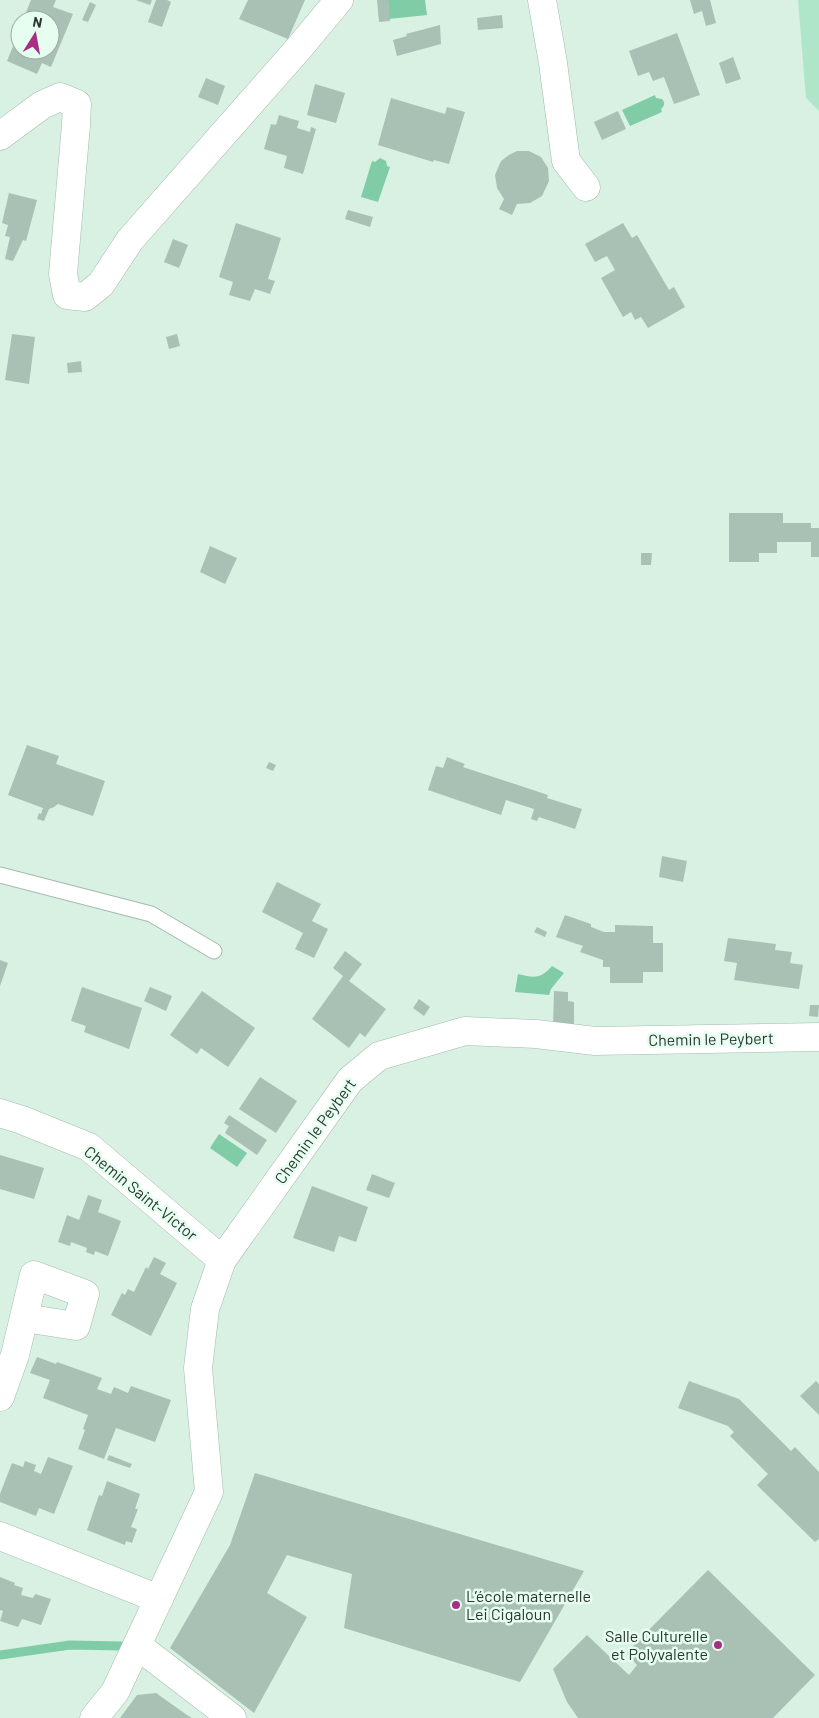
<svg xmlns="http://www.w3.org/2000/svg" width="819" height="1718" viewBox="0 0 819 1718" font-family="Barlow,sans-serif">
  <style>
    .green { fill: #afe6c9 }
    .water { fill: #7fcca6 }
    .lines { fill: none; stroke-linecap: round; stroke-linejoin: round }
    .stream { stroke: #7fcca6; stroke-width: 9 }
    .building { fill: #a9c1b4 }
    .lane-casing { stroke: #a3bbae; stroke-width: 17 }
    .street-casing { stroke: #a3bbae; stroke-width: 29 }
    .lane { stroke: #fff; stroke-width: 15 }
    .street { stroke: #fff; stroke-width: 28 }
    .poi-dot { fill: #a82f84; stroke: #e5fef0; stroke-width: 2 }
    .labels { text-anchor: middle; stroke-width: 5; stroke-linejoin: round; paint-order: stroke }
    .street-label { font-size: 16px; fill: #2c3530; stroke: #e5fef0 }
    .poi-label { font-size: 16px; fill: #2c3530; stroke: #e5fef0; text-anchor: start }
  </style>
  <rect width="100%" height="100%" fill="#d8f1e3"/>
  <!-- green -->
  <polygon class="green" points="798,0 819,0 819,111 806,98"/>
  <!-- water -->
  <g class="water">
    <polygon points="388,0 425,0 427,15 389,19"/>
    <path d="M655,95L656,98L662,99C665,102 665,106 661,109L662,112L630,126L622,110Z"/>
    <polygon points="380,158 386,161 387,166 390,167 378,202 361,197 372,161 375,162"/>
    <path d="M552,966L564,973L551,989L549,995L515,992L518,974C534,978 541,979 552,966Z"/>
    <polygon points="219,1134 247,1153 237,1167 210,1148"/>
  </g>
  <g class="lines">
    <!-- stream -->
    <polyline class="stream" points="0,1655 70,1645 121,1646"/>
  </g>
  <!-- building -->
  <g class="building">
    <polygon points="31,0 56,0 53,7 73,14 51,67 42,63 37,74 7,61 20,29 20,50 50,50 50,20 23,20"/>
    <polygon points="136,0 152,0 150,5"/>
    <polygon points="156,0 167,0 171,2 162,27 148,22"/>
    <polygon points="248,0 305,0 288,39 239,19"/>
    <polygon points="377,0 388,0 390,21 379,22"/>
    <polygon points="690,0 710,0 716,23 706,26 702,11 694,14"/>
    <polygon points="90,2 96,5 88,22 82,20"/>
    <polygon points="502,15 503,28 478,30 477,18"/>
    <polygon points="440,25 441,44 397,56 393,40 407,36 406,34"/>
    <polygon points="677,33 700,95 674,104 664,77 653,81 649,72 638,76 629,51"/>
    <polygon points="733,57 741,79 726,84 719,63"/>
    <polygon points="206,78 225,86 218,105 198,97"/>
    <polygon points="315,84 345,93 336,123 307,115"/>
    <polygon points="391,98 445,114 447,107 465,112 449,164 434,160 433,162 378,145"/>
    <polygon points="618,111 626,129 602,140 594,122"/>
    <polygon points="279,115 299,121 297,128 310,132 311,127 316,129 303,174 284,168 287,156 264,149 271,124 276,125"/>
    <polygon points="517,151 529,151 541,157 548,168 549,181 542,196 530,203 517,204 512,215 499,209 504,199 497,188 495,175 501,161 509,155"/>
    <polygon points="9,193 37,200 26,241 23,240 13,261 5,259 10,237 5,236 8,225 2,223"/>
    <polygon points="348,210 373,217 370,227 345,219"/>
    <polygon points="236,223 281,238 268,279 275,281 270,294 255,289 250,301 229,295 233,282 219,277"/>
    <polygon points="623,223 632,238 637,235 669,290 674,287 685,307 648,328 641,317 635,320 631,312 623,317 601,278 615,270 607,256 595,262 585,244"/>
    <polygon points="173,239 188,245 179,268 164,262"/>
    <polygon points="12,334 35,337 29,384 5,380"/>
    <polygon points="177,334 180,346 169,349 166,337"/>
    <polygon points="81,361 82,372 68,373 67,363"/>
    <polygon points="729,513 783,513 783,523 811,523 811,528 819,528 819,557 811,557 811,542 777,542 777,553 759,553 759,562 729,562"/>
    <polygon points="210,546 237,558 225,584 200,572"/>
    <polygon points="641,553 652,553 651,565 641,565"/>
    <polygon points="27,745 59,756 56,764 105,781 93,816 58,804 54,807 49,809 44,821 37,819 39,813 41,814 43,808 8,795"/>
    <polygon points="447,757 465,764 463,767 548,795 547,798 582,809 575,829 539,817 537,821 531,819 534,809 506,800 501,815 428,790 436,766 443,768"/>
    <polygon points="269,762 276,765 273,771 266,768"/>
    <polygon points="662,856 687,861 683,882 659,877"/>
    <polygon points="277,882 321,904 312,921 328,929 314,958 295,949 303,933 262,912"/>
    <polygon points="565,915 591,924 591,927 604,932 615,932 615,925 653,926 653,943 663,943 663,972 643,972 643,983 610,983 610,967 603,967 603,960 580,952 583,946 556,937"/>
    <polygon points="537,927 547,932 545,937 534,932"/>
    <polygon points="728,938 776,944 775,950 792,952 790,963 803,965 799,989 734,980 737,963 724,961"/>
    <polygon points="345,951 362,964 349,981 386,1009 365,1037 360,1033 349,1048 312,1019 343,976 333,968"/>
    <polygon points="0,960 8,963 0,986"/>
    <polygon points="82,987 142,1008 129,1049 84,1032 86,1026 71,1021"/>
    <polygon points="150,987 172,996 166,1011 144,1001"/>
    <polygon points="202,991 255,1028 228,1067 201,1048 197,1054 170,1035"/>
    <polygon points="554,991 568,992 568,1001 574,1002 574,1029 553,1027"/>
    <polygon points="419,999 430,1007 424,1016 413,1008"/>
    <polygon points="810,1005 819,1005 818,1017 809,1016"/>
    <polygon points="260,1077 297,1101 276,1133 239,1109"/>
    <polygon points="229,1115 267,1140 257,1155 225,1133 229,1126 224,1123"/>
    <polygon points="0,1155 44,1168 34,1199 0,1189"/>
    <polygon points="372,1174 395,1183 389,1198 366,1190"/>
    <polygon points="312,1186 368,1207 356,1242 339,1236 334,1252 293,1238"/>
    <polygon points="88,1195 102,1200 98,1212 121,1221 108,1256 95,1251 94,1255 86,1252 87,1248 71,1242 70,1246 58,1242 67,1215 79,1220"/>
    <polygon points="154,1257 166,1263 160,1274 177,1283 151,1336 111,1315 122,1293 125,1295 128,1289 134,1292 146,1267 148,1269"/>
    <polygon points="37,1357 56,1364 57,1362 102,1378 97,1389 111,1394 114,1387 128,1393 131,1386 171,1400 155,1442 116,1428 104,1459 78,1449 85,1430 83,1429 88,1415 43,1398 50,1380 30,1373"/>
    <polygon points="689,1381 739,1399 791,1451 795,1447 819,1472 819,1539 815,1542 757,1485 768,1474 730,1436 734,1432 728,1426 678,1408"/>
    <polygon points="816,1381 819,1384 819,1415 800,1396"/>
    <polygon points="109,1455 132,1464 130,1468 107,1460"/>
    <polygon points="48,1457 73,1466 54,1514 39,1508 36,1516 0,1502 0,1494 12,1463 23,1467 25,1461 36,1465 34,1471 41,1474"/>
    <polygon points="255,1473 584,1571 520,1682 344,1628 352,1574 287,1555 267,1593 307,1617 254,1713 170,1648 230,1545"/>
    <polygon points="107,1481 140,1494 135,1509 138,1509 131,1527 137,1529 132,1543 126,1541 125,1545 87,1530 99,1495 102,1496"/>
    <polygon points="708,1570 815,1675 773,1718 578,1718 567,1702 553,1669 587,1635 629,1675 637,1665 626,1653"/>
    <polygon points="0,1577 15,1583 14,1585 23,1588 21,1595 33,1598 35,1594 51,1599 41,1625 22,1619 18,1627 0,1621 3,1611 0,1610"/>
    <polygon points="156,1693 187,1715 192,1718 120,1718 137,1695"/>
  </g>
  <g class="lines">
    <defs>
      <polyline id="lane" points="0,875 151,914 214,951"/>
      <g id="street">
        <polyline points="542,0 553,63 566,161 586,187"/>
        <polyline points="0,136 42,105 60,97 77,104 76,125 63,274 67,295 85,297 101,284 130,240 299,48 339,0"/>
        <polyline points="0,1113 22,1120 89,1147 222,1260"/>
        <polyline points="0,1397 15,1355 34,1275 85,1294 76,1326 24,1318"/>
        <polyline points="0,1536 159,1599"/>
        <polyline points="138,1646 232,1718"/>
        <polyline points="94,1718 115,1692 209,1492 198,1368 205,1309 222,1260 350,1080 379,1056 465,1031 536,1034 595,1041 819,1037"/>
      </g>
    </defs>
    <!-- lane casing -->
    <use href="#lane" class="lane-casing"/>
    <!-- street casing -->
    <use href="#street" class="street-casing"/>
    <!-- lane -->
    <use href="#lane" class="lane"/>
    <!-- street -->
    <use href="#street" class="street"/>
  </g>
  <!-- markers -->
  <g class="poi-dot">
    <circle cx="456" cy="1605" r="5"/>
    <circle cx="718" cy="1645" r="5"/>
  </g>
  <g class="labels">
    <!-- street labels -->
    <g class="street-label">
      <text transform="translate(711 1039) rotate(-1)" y="6">Chemin le Peybert</text>
      <text transform="translate(315 1131) rotate(-54)" y="6">Chemin le Peybert</text>
      <text transform="translate(141 1193) rotate(39)" y="6">Chemin Saint-Victor</text>
    </g>
    <!-- poi labels -->
    <g class="poi-label">
      <text x="466" y="1602">L’école maternelle<tspan x="466" dy="18">Lei Cigaloun</tspan></text>
      <text x="708" y="1642" text-anchor="end">Salle Culturelle<tspan x="708" dy="18">et Polyvalente</tspan></text>
    </g>
  </g>
  <!-- north arrow -->
  <g transform="translate(35 35) rotate(11)"><circle r="24" fill="#e5fef0" stroke="#9baea3"/>
  <path d="M0-4L9 19L0 12L-9 19Z" fill="#a82f84"/>
  <text y="-8" font-size="14" font-weight="bold" text-anchor="middle" fill="#2c3530">N</text>
  </g>
</svg>
